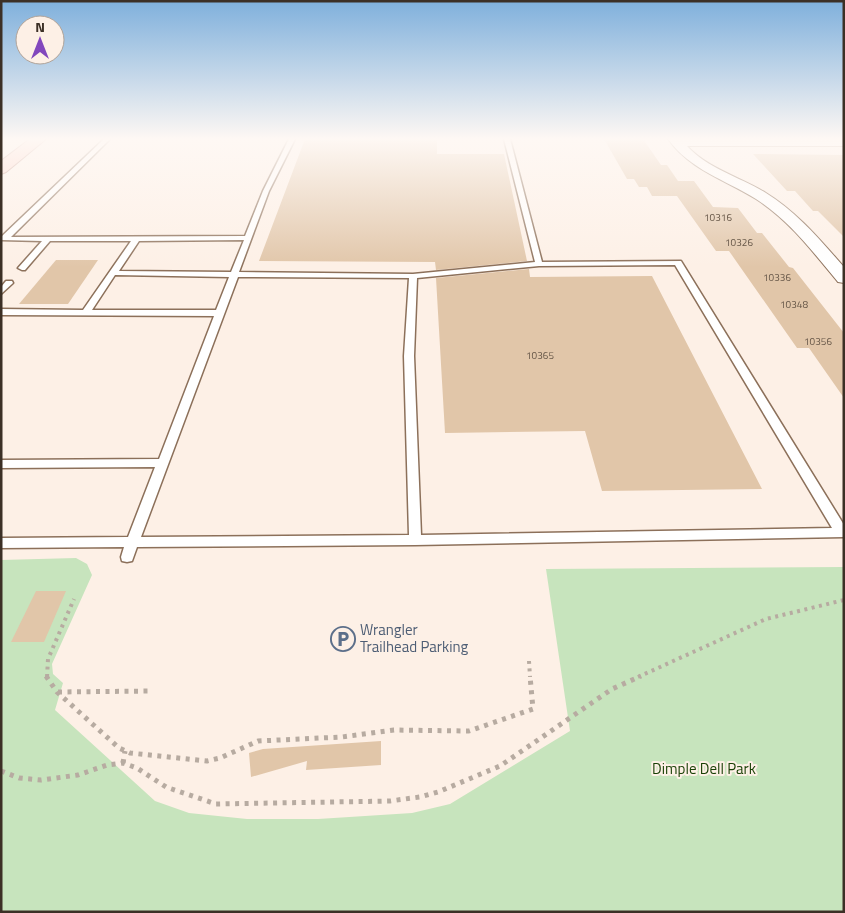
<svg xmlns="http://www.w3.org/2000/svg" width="845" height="913" viewBox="0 0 845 913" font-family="'Titillium Web',sans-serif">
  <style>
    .green { fill: #c7e4bd }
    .building { fill: #e1c6a9 }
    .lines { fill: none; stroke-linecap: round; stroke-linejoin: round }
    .lane-casing { stroke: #8c705a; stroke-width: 3 }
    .street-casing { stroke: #8c705a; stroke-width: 2 }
    .primary-casing { stroke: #b88172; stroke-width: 2 }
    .path-far1 { stroke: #b7aba1; stroke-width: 4; stroke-dasharray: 3 4.5; stroke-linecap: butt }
    .path { stroke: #b7aba1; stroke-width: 5; stroke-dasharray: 4 5.5; stroke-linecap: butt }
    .lane { fill: #fff; fill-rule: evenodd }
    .street { fill: #fff; fill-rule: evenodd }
    .primary { fill: #fdcec3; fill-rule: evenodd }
    .labels { text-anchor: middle; stroke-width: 4; stroke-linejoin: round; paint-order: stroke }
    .number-label { font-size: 10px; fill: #655647 }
    .near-service-label { font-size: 15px; fill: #4e5e75; stroke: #fdf0e6; text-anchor: start }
    .near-park-label { font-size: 15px; fill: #183f04; stroke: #fdf0e6 }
  </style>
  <rect width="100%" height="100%" fill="#fdf0e6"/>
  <!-- green -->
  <polygon class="green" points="76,558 87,564 92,575 52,664 53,674 63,683 55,710 155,801 189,813 247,819 318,819 412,813 450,804 570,731 546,569 844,567 844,912 1,912 1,560"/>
  <!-- building -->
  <g class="building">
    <polygon points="305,139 437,139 437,154 504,154 527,261 436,270 435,262 259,261"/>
    <polygon points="604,139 643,139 661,165 667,165 678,181 694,181 713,207 738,208 757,233 762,233 789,267 793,268 844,333 844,398 809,348 797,348 729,251 716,251 677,196 652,196 647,187 639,187 634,179 627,179"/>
    <polygon points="753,154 844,155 844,237 818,211 813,211 795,191 787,191"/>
    <polygon points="56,260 98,260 68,304 19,304"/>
    <polygon points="529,269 530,277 652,276 762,489 602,491 585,431 445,433 436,278"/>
    <polygon points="36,591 66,591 44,642 11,642"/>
    <polygon points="381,741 381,765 306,770 307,761 251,777 249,753 263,749"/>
  </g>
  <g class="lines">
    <defs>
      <g id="lane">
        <path d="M104,139H110L11,237L245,236L263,191L289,139H295L269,191L239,272L413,274L535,262L504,139H510L542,262L681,261L844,525V537L415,545L137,547L132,561L127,562L122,561L121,557L124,547L1,548V538L128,537L155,467L1,468V460L159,459L214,316L1,315V309L83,310L131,241H50L25,270H22L18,268L42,241L1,240V237ZM244,240L231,272L119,271L139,241ZM675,265L832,528L421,535L414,356L417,278L539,266ZM115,275L229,277L216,310H92ZM238,277L409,278L404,356L409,535L141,537Z"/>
        <polygon points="6,281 12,281 13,283 1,294 1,287"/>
      </g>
      <path id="street" d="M668,139H844V146H687C708,169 740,177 766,193C797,212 820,240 844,267V283L838,282C813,252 789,220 756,199C726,180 690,170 668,139Z"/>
      <polygon id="primary" points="30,139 46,139 6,172 1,174 1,161"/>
    </defs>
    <!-- lane casing -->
    <use href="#lane" class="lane-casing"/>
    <!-- street casing -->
    <use href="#street" class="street-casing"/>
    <!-- primary casing -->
    <use href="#primary" class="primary-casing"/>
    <!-- path-far1 -->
    <g class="path-far1">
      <polyline points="529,661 530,677"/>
      <polyline points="47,677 48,659 74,599"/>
      <polyline points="638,677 766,619 844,600"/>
    </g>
    <!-- path -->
    <g class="path">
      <polyline points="46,676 57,692 119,748 130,753 207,761 220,758 258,741 342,737 394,730 469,731 533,709 530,676"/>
      <polyline points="58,692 152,691"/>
      <polyline points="123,763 125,751"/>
      <polyline points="1,771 19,778 41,780 78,775 107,765 123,763 137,768 166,787 216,804 390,801 420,797 438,792 500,766 612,689 641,676"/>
    </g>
    <!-- lane -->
    <use href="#lane" class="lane"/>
    <!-- street -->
    <use href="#street" class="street"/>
    <!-- primary -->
    <use href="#primary" class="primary"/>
  </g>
  <!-- sky -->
  <linearGradient id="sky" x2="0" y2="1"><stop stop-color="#7fb0dc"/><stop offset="0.52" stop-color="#fef8f4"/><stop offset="1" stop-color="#fef8f4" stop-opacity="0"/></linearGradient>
  <rect width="845" height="267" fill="url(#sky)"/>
  <!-- icons -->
  <defs>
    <symbol id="parking-ring" viewBox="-11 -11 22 22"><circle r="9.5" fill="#fdf0e6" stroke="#5c6f8a" stroke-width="1.5"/><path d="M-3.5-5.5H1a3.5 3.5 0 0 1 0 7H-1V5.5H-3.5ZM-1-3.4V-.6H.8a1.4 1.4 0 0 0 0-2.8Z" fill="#5c6f8a"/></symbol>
  </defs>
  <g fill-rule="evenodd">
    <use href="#parking-ring" x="329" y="625" width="28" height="28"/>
  </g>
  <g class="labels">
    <!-- number labels -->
    <g class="number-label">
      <text x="718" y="221">10316</text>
      <text x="739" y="246">10326</text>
      <text x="777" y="281">10336</text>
      <text x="794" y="308">10348</text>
      <text x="818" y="345">10356</text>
      <text x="540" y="359">10365</text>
    </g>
    <!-- near-service labels -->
    <g class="near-service-label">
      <text x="360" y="635">Wrangler<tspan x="360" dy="17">Trailhead Parking</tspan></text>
    </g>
    <!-- near-park labels -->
    <g class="near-park-label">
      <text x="704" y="774">Dimple Dell Park</text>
    </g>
  </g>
  <!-- border -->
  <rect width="845" height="913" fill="none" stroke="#3c3026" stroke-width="5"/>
  <!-- north arrow -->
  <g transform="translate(40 40)"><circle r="24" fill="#fdf0e6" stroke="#b0a399"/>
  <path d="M0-4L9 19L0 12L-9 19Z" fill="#8247bd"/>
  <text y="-8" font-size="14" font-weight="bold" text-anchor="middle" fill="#3c3026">N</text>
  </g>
</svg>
